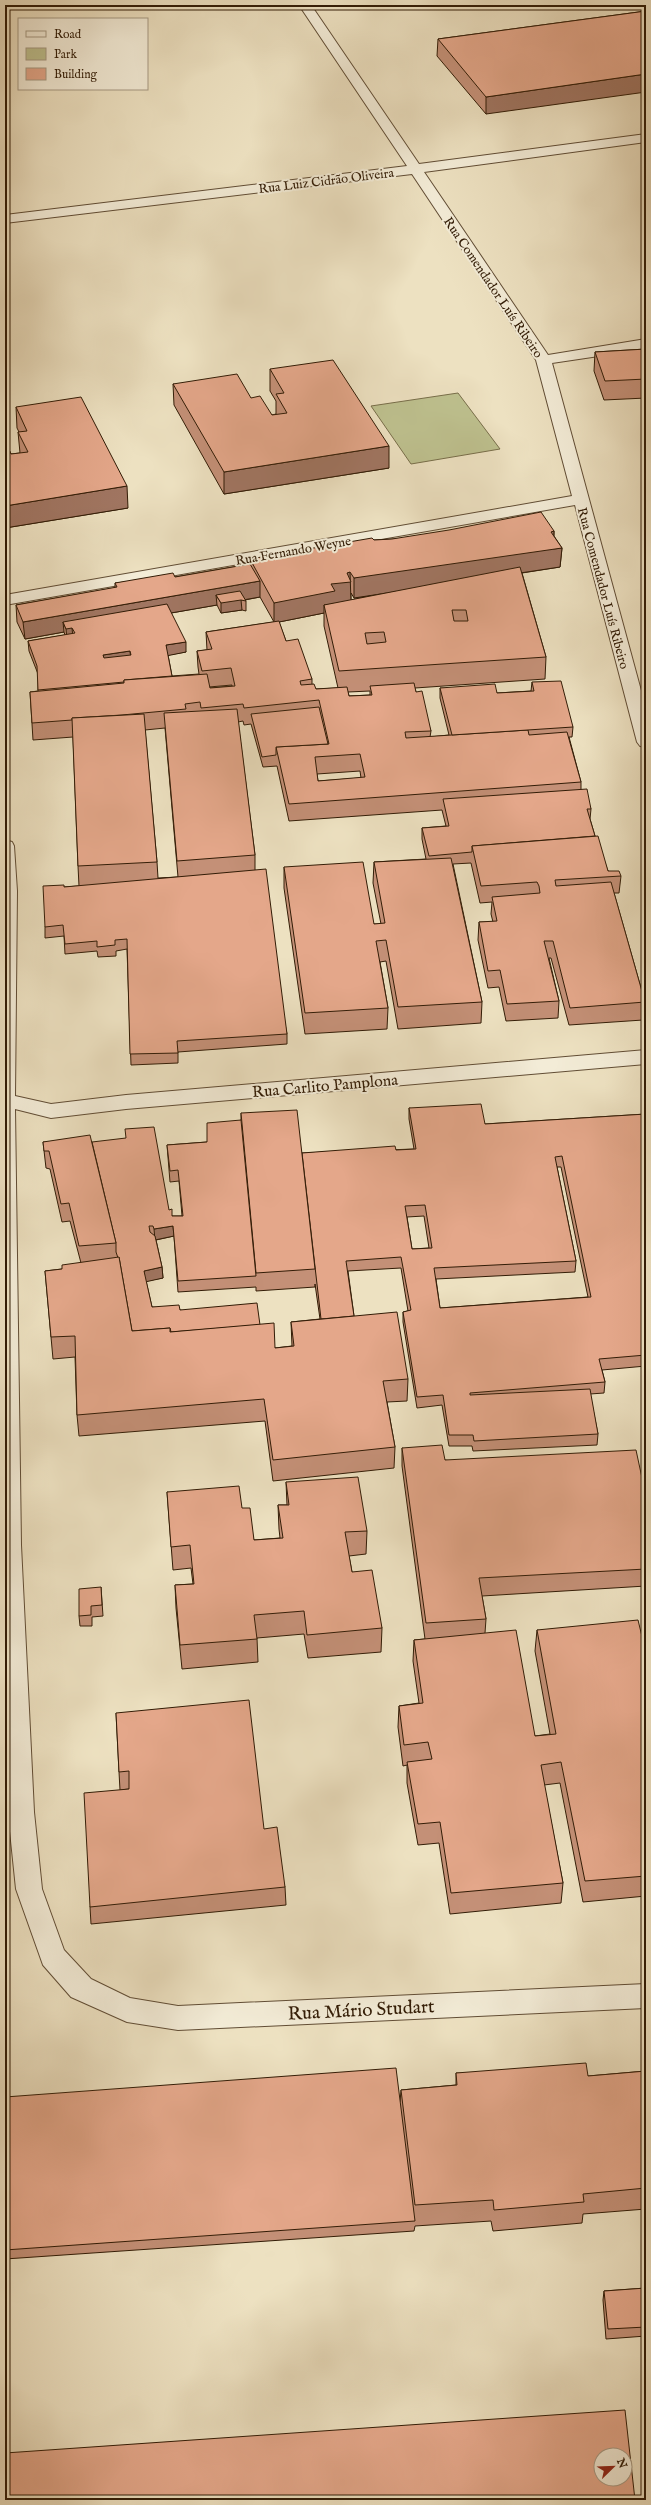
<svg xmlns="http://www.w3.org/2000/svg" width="651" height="2505" viewBox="0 0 651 2505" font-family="'IM FELL English',serif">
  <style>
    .green { fill: #bec18f; stroke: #786e4a }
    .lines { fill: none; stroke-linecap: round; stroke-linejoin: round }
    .minor-casing { stroke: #614d35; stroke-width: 2 }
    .minor { fill: #f3ecd7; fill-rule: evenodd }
    .wall { fill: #c49077; stroke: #321c06; fill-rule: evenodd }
    .shaded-wall { fill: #a07561; stroke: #321c06 }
    .building { fill: #e4a78a; stroke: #321c06; fill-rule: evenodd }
    .labels { text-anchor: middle; stroke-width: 4; stroke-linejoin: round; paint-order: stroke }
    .far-street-label { font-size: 13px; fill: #321c06; stroke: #f3ecd7 }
    .street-label { font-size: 16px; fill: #321c06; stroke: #f3ecd7 }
    .near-street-label { font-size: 19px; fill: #321c06; stroke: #f3ecd7 }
  </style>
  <rect width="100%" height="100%" fill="#ede1c1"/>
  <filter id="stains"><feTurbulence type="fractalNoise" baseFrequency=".005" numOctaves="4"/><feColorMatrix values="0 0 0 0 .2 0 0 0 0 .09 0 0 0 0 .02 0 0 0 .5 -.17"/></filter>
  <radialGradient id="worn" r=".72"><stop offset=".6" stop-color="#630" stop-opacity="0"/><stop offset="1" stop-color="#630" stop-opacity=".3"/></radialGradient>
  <!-- green -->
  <polygon class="green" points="458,393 500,449 411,464 371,406"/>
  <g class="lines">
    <defs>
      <g id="minor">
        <polygon points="299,5 311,5 419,164 646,134 646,142 424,172 548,355 646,339 646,349 552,363 646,709 646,747 640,746 637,742 575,505 5,605 5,595 572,496 536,360 412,174 5,223 5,215 407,166"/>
        <polygon points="5,840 12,842 14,846 17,891 15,1096 51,1104 126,1095 646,1050 646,1064 126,1109 51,1118 15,1109 21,1545 34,1812 42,1889 64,1950 91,1979 130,1998 178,2006 646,1984 646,2008 178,2030 127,2022 71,1997 43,1965 16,1889 8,1812 5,1743"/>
      </g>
    </defs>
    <!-- minor casing -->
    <use href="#minor" class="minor-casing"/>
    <!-- minor -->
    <use href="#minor" class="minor"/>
  </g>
  <!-- wall -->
  <g class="wall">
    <polygon points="646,11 486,114 437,56 438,39"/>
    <polygon points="646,349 646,398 604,400 594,371 595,352"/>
    <polygon points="270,369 389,468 224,494 174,405 173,384 251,398 272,415 276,414 276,401 270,391"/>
    <polygon points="16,407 128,508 5,528 5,441 11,454 20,453 18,432 19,432 17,428"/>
    <path d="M554,531V536L562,548L560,567L522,573L546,657L545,679L415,688L416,692L431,731L430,737L449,735L440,698V688L497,693L531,691L532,682L573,727L572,737H569L581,782V789L591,809L590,819L595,836L608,871L621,876L619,893H614L645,1002L643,1020L569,1025L551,958H549L559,1001L558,1018L506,1021L499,987L488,988L478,940L479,922H493L491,914L492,902L480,903L471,863L453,864L482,1002L481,1023L398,1029L386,961L380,962L388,1008L387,1029L305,1034L284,888V867L374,924H381L373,883L374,862L426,859L422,839V828L446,826L442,810L289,821L277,766L263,767L251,724L244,725L243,721L238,722L255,855V869L287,1034V1044L178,1052V1063L131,1065L127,949L116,951V956L98,957L97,951L65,954L64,936L45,938V927L64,887L79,886L78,866L73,737L33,740L30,692L38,691V674L29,651L28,641L65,635L64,632L25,639L17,622L16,605L115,588V583L175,577L250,564V559L374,540ZM351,593L354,598L372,595L351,600ZM260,597L274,622L206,632L207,650L197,651L198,667L199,674L172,676L168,655L186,652L171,613L217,605L221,613L242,610L246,611V601L245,600ZM324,613V626L338,688L316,689L312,684V679L286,641L279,622ZM232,685V686L210,688L209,687ZM370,691V695L349,696L348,692ZM165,728L178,877L158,878L157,862L145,730ZM360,771L361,778L318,781L317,774Z"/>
    <path d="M409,1108L485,1124L646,1114V1366L602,1370L605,1382L604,1393L590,1394L598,1434L597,1445L473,1451L472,1446H449L442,1405L417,1408L403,1322V1312L408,1311L401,1268L348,1271L354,1316L408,1379L407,1401L387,1402L395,1447L394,1468L273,1481L265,1421L79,1436L77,1415L75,1357L53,1359L45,1271L62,1269L81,1263L70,1221L62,1222L50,1169L46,1168L43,1142H92L169,1210L172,1216H182L179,1181L170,1182L167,1145L207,1142L241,1120V1113L302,1153L414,1149L409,1119ZM557,1167H561L588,1297L440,1308L436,1279L575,1272L576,1261ZM424,1216L429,1248L412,1249L407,1217ZM174,1236L178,1292L256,1287V1291L315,1287V1284L320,1319L291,1322L292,1346L275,1348L260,1325L180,1310L152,1307L146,1281L163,1278L162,1267L156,1240Z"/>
    <polygon points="402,1448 445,1460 646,1492 646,1586 482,1596 486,1619 485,1633 535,1736 550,1734 535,1651 537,1630 646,1653 646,1896 583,1902 560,1783 544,1785 563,1883 561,1903 450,1914 439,1843 418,1845 407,1783 407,1765 403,1766 398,1727 399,1706 419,1703 413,1661 414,1640 425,1639 402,1466"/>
    <polygon points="286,1482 367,1531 366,1554 349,1556 352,1572 382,1628 381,1652 308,1658 304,1634 257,1638 258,1662 182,1669 176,1608 175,1585 193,1584 191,1568 173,1570 167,1492 242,1508 254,1540 280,1538 279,1529 278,1505 287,1505"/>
    <polygon points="101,1587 103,1616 92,1617 92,1626 80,1626 79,1616"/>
    <polygon points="116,1713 264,1829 285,1887 286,1905 91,1924 90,1907 129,1789 120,1790 119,1772"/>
    <polygon points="646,2071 646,2209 583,2214 582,2223 493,2231 491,2221 415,2226 414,2231 5,2259 5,2097 400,2102 401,2090 456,2085 456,2073 588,2076"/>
    <polygon points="646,2288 646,2336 606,2339 603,2300 604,2291"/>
  </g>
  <!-- shaded-wall -->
  <g class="shaded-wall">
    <polygon points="646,74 646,92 486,114 486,97"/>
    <polygon points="389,446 389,468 224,494 224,472"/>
    <polygon points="127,486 128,508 5,528 5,506"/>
    <polygon points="554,531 553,549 562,548 560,567 354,598 354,578"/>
    <polygon points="350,572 351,602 324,605 324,613 274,623 274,603 331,584 347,573"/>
    <polygon points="260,581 260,597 243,600 241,600 242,610 221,613 221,603 216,595 217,605 73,630 72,628 73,638 67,639 66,629 63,622 64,632 25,639 23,622"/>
    <polygon points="186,642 186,652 166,656 166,645"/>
    <polygon points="130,651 131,661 103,665 103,655"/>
    <polygon points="173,1226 174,1236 155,1240 154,1229"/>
    <polygon points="162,1267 163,1278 145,1282 144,1271"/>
  </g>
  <!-- building -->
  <g class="building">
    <polygon points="646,11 646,74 486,97 438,39"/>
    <polygon points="646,349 646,379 605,381 595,352"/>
    <polygon points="333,360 389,446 224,472 173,384 237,374 251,398 260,396 272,415 287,413 276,394 284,393 270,369"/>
    <polygon points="81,397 127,486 5,506 5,441 11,454 28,452 18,432 27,431 16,407"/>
    <polygon points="541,512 554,531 551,532 562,548 354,578 350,572 347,573 351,582 331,584 335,591 274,603 250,559 372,538 374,540 392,539 449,530"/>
    <polygon points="250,564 260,581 23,622 16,605 117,587 115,583 173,573 175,577"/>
    <path d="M520,567L546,657L339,671L324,605ZM452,610H466L468,621H454ZM384,632L386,642L367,644L365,633Z"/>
    <polygon points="240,591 246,601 241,600 221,603 216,595"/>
    <path d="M167,604L186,642L166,645L172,676L124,680V682L38,690L37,666L28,641L75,633L72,628L66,629L63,622ZM130,651L131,655L104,658L103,655Z"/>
    <path d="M279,621L286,641L298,639L312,679L300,681L301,685L314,684L316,689L347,687L349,696L372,695L370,686L414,683L416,692L422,691L431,731L405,732L406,738L528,730L529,735L567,732L581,782L289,804L276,747L329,744L319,700L244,708L243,704L201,708L200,702L185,704L186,709L122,715L72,718V720L32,723L30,692L124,683V680L207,674L210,688L235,686L231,668L202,671L197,651L212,649L206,632ZM360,754L365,777L318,781L315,757Z"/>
    <polygon points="561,681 573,727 452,735 440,688 495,684 497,693 534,691 532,682"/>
    <polygon points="319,707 328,744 276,747 276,755 262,757 251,714"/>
    <polygon points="237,709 255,855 177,861 164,713"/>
    <polygon points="144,714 157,862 78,866 72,718"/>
    <polygon points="587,789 591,809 587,809 595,836 472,846 472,852 429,856 422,828 449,826 443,799"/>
    <polygon points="598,836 608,871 619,871 621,876 555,880 556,886 611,882 645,1002 570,1008 553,941 544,941 559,1001 507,1004 500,970 488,971 479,922 497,921 492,897 540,893 539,886 537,882 481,886 472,846"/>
    <polygon points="451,858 482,1002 398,1007 386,940 376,941 388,1008 305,1013 284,867 363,862 374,924 385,923 374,862"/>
    <polygon points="266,869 287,1034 177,1041 178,1053 130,1054 127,939 115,940 115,945 97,947 97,941 65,944 63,925 45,927 43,886 64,885 64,887"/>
    <path d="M481,1104L485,1124L646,1114V1355L599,1359L605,1382L470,1393V1395L590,1389L598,1434L474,1441L473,1435H449L443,1395L417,1397L403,1312L411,1310L401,1257L346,1261L354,1316L321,1319L302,1153L395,1146L396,1150L416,1149L409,1108ZM562,1156L591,1297L440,1308L434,1268L576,1261L555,1157ZM425,1205L432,1248L412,1249L405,1206Z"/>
    <polygon points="297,1110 315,1269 256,1273 241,1113"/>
    <polygon points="241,1120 256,1276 178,1281 173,1226 154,1229 153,1226 149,1226 150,1232 155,1236 162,1267 144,1271 152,1307 179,1305 180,1310 257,1303 260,1325 171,1332 170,1328 132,1331 119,1257 118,1258 116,1252 116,1243 92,1142 126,1138 125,1129 154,1127 169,1210 172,1209 172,1216 183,1216 178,1170 170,1171 167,1145 207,1142 207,1123"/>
    <polygon points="90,1135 116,1243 79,1246 69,1203 61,1204 49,1151 44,1151 43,1142"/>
    <polygon points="119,1257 132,1331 170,1328 170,1332 274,1323 275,1348 294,1346 291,1322 397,1312 408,1379 383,1381 395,1447 273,1460 264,1399 77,1415 75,1336 51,1337 45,1271 62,1269 62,1265"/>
    <polygon points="442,1445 445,1460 636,1450 645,1492 646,1492 646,1569 479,1578 486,1619 426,1623 402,1448"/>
    <polygon points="358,1477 367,1531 345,1532 352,1572 372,1570 382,1628 307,1635 304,1611 254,1615 257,1639 180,1645 175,1585 194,1584 190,1545 171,1547 167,1492 239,1486 242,1508 250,1508 254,1540 283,1538 278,1505 289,1505 286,1482"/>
    <polygon points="101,1587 102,1605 91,1606 91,1615 79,1616 79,1589"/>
    <polygon points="638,1620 646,1653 646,1876 585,1881 561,1762 541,1765 563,1883 451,1893 440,1822 418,1824 407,1762 432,1759 428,1742 404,1745 399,1706 423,1703 414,1640 516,1630 535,1736 556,1734 537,1630"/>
    <polygon points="249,1700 264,1829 277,1827 285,1887 90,1907 84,1793 129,1789 129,1771 119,1772 116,1713"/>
    <polygon points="586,2063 588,2076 646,2071 646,2188 583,2194 584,2202 494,2210 493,2200 415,2205 401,2090 457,2085 456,2073"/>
    <polygon points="396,2068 415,2221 5,2250 5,2097"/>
    <polygon points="646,2288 646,2327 608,2329 604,2291"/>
    <path d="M625,2410L635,2500H5V2453ZM601,2455H625V2479H601Z"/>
  </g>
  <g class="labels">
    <!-- far-street labels -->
    <g class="far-street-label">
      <text transform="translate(326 180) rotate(-7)" y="5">Rua Luiz Cidrão Oliveira</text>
      <text transform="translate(494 287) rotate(56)" y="5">Rua Comendador Luís Ribeiro</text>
      <text transform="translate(293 550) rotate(-10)" y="5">Rua Fernando Weyne</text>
      <text transform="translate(604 588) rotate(75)" y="5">Rua Comendador Luís Ribeiro</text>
    </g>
    <!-- street labels -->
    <g class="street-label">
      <text transform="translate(325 1085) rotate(-5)" y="6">Rua Carlito Pamplona</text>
    </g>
    <!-- near-street labels -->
    <g class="near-street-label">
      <text transform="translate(361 2009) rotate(-3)" y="7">Rua Mário Studart</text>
    </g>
  </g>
  <!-- margin -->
  <rect width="651" height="2505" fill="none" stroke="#ede1c1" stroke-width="20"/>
  <rect x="6" y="6" width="639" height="2493" fill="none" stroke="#321c06" stroke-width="2"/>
  <rect x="10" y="10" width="631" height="2485" fill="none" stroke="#321c06"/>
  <!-- legend -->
  <rect x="18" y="18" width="130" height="72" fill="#f3ecd7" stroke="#a69983"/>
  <rect x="26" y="31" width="20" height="6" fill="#f3ecd7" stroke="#a69983"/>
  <text x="54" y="38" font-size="12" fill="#321c06">Road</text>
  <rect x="26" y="48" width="20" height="12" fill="#bec18f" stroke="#a69983"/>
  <text x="54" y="58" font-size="12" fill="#321c06">Park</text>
  <rect x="26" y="68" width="20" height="12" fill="#e4a78a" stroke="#a69983"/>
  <text x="54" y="78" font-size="12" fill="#321c06">Building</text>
  <!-- north arrow -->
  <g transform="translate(613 2467) rotate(67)"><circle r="19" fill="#f3ecd7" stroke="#a69983"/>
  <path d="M0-3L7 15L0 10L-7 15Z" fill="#8f2418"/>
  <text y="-6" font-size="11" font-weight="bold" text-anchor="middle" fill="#321c06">N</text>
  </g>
  <rect width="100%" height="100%" filter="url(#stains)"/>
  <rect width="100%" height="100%" fill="url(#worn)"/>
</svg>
